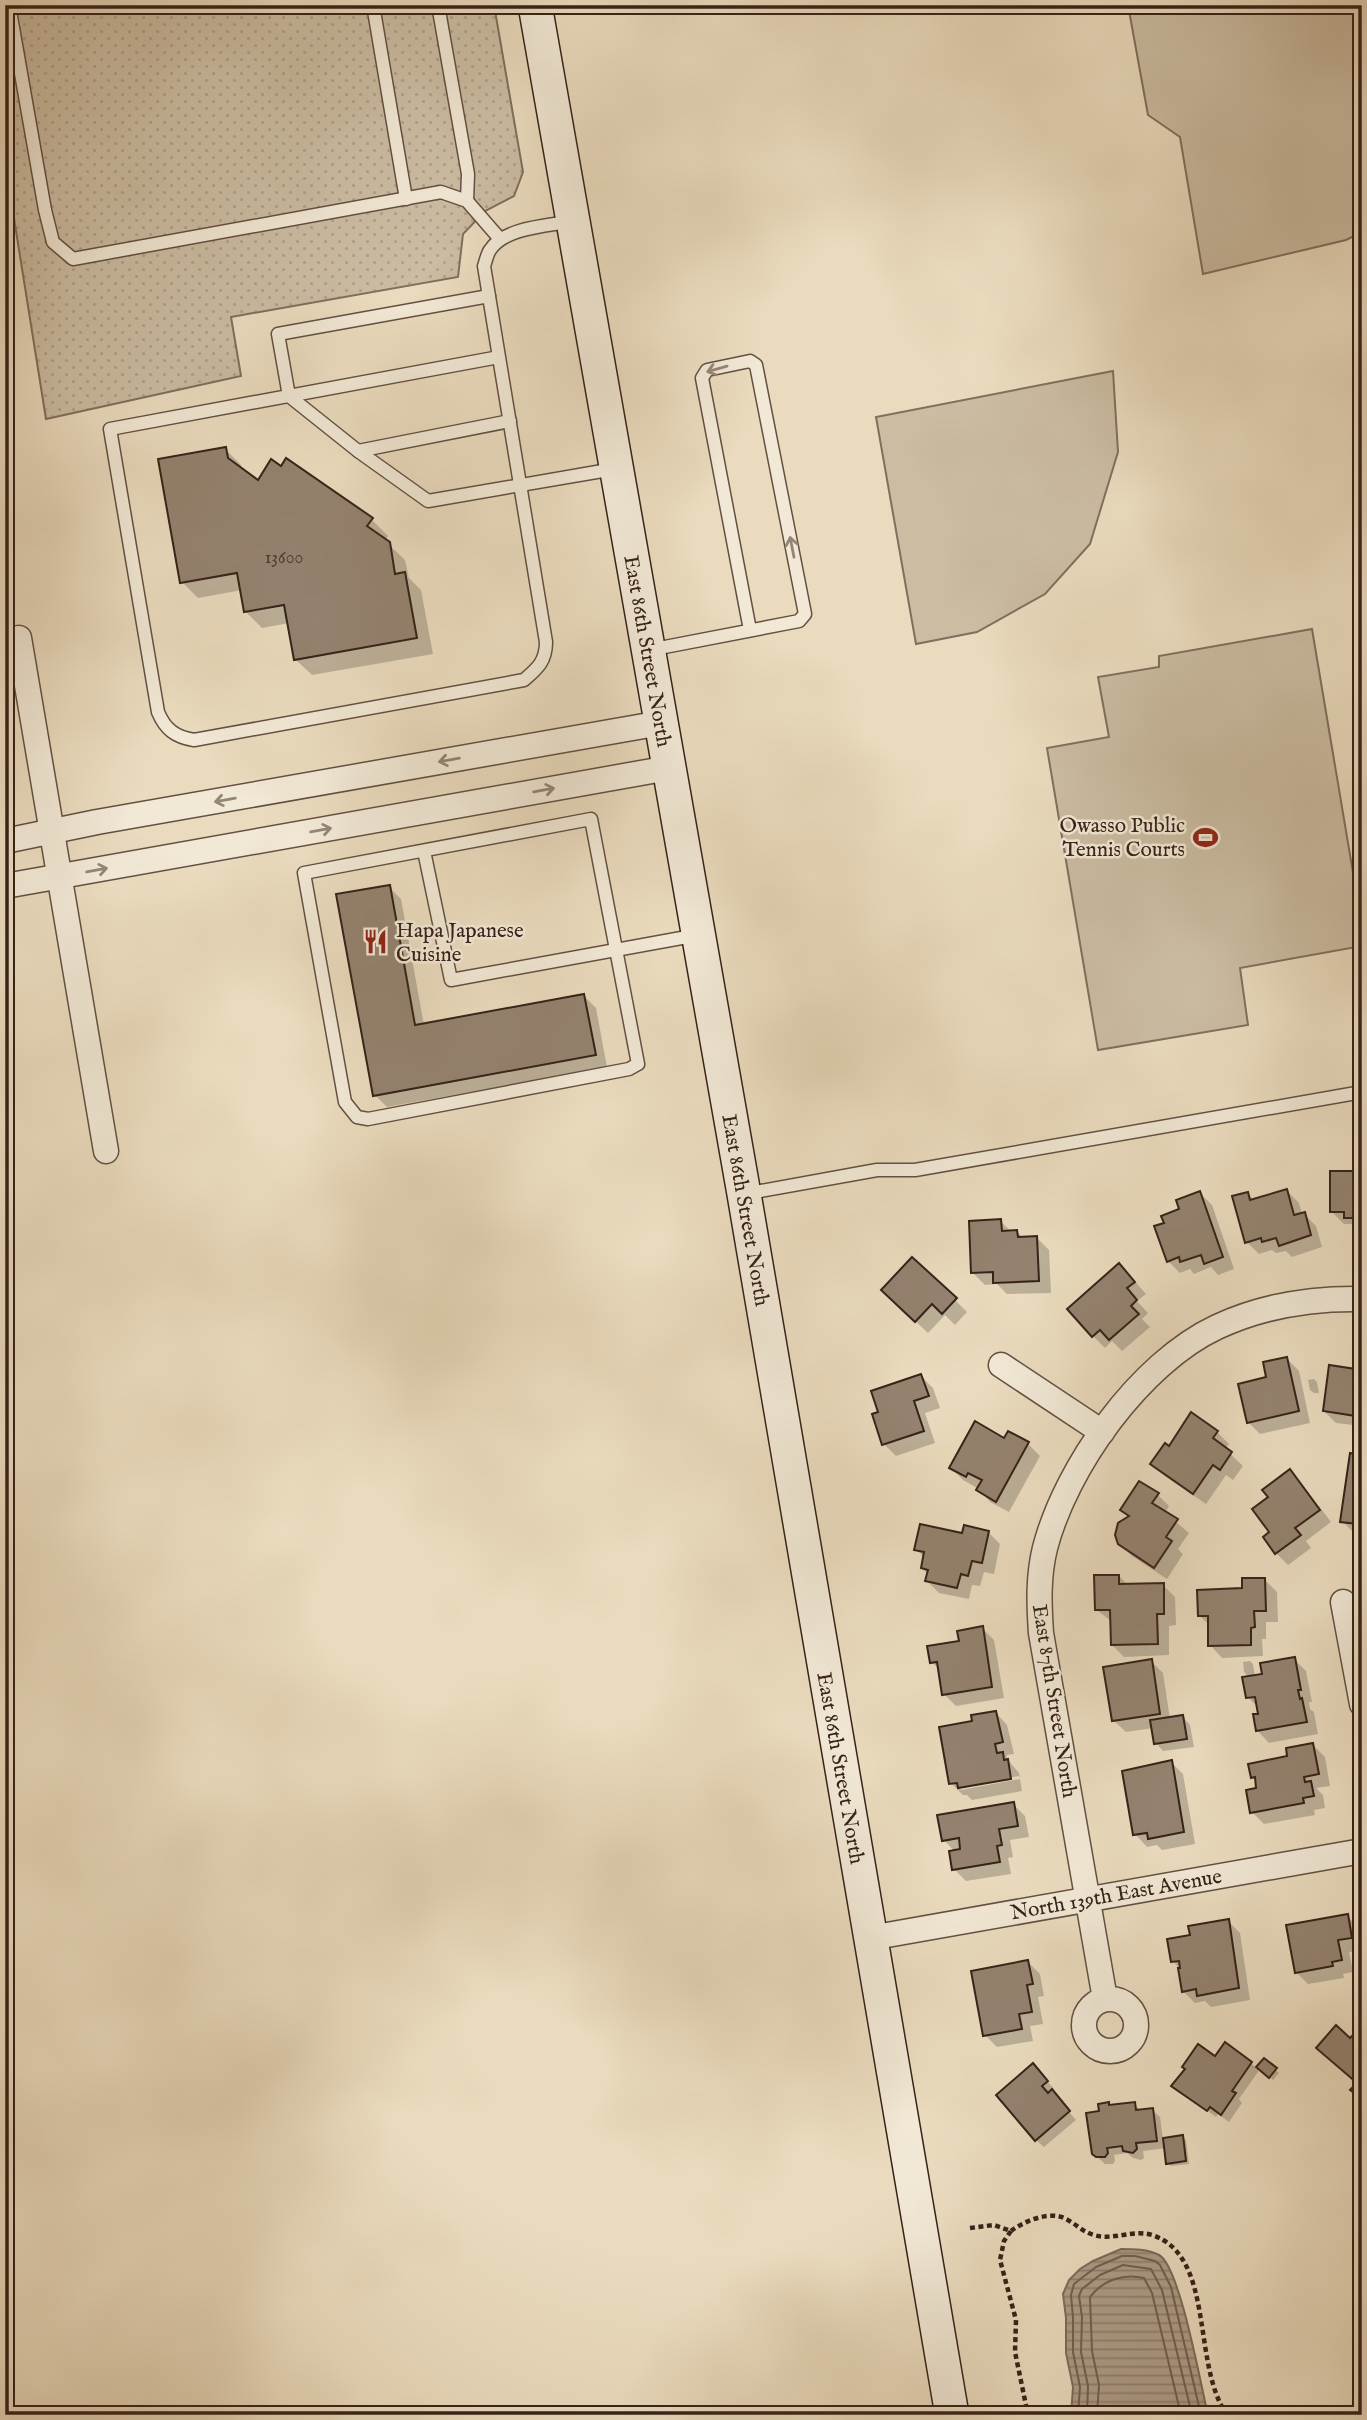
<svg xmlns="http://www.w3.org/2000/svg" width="1367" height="2420" viewBox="0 0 1367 2420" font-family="'IM FELL English',serif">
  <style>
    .green { fill: url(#green-dots); stroke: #806f5e; stroke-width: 2 }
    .pitch { fill: #cbbca2; stroke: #806f5e; stroke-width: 2 }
    .water { fill: url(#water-rules); stroke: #7d6b5a; stroke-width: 2 }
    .shadow { fill: #0003; fill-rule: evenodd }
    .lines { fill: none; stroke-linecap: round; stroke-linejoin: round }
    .shore { stroke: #725f50; stroke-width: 2 }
    .building { fill: #94826f; stroke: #362219; stroke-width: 2 }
    .lane-casing { stroke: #635042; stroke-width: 15 }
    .street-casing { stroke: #635042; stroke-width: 27 }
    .secondary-casing { stroke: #362219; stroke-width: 36 }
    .path { stroke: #362219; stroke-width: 4.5; stroke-dasharray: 5 3.5; stroke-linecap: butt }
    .lane { stroke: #f1e8d5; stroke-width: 12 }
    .street { stroke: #f1e8d5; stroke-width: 24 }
    .secondary { stroke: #f1e8d5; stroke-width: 33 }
    .oneway { stroke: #948577 }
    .labels { text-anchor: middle; stroke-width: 5; stroke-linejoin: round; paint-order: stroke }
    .number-label { font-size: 18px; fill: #4e3a2e }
    .street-label { font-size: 21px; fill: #362219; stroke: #f1e8d5 }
    .poi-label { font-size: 21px; fill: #362219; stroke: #f1e8d5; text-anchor: end }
  </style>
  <defs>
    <pattern id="green-dots" width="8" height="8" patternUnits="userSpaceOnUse" patternTransform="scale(1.75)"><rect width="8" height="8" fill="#cbbca2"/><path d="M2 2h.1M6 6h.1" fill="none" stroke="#afa18b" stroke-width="1.8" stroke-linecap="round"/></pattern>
    <pattern id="water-rules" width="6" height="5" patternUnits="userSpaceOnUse" patternTransform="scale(1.75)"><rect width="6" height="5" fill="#ad9c86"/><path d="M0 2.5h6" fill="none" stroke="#8e7f6d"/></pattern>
  </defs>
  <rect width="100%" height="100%" fill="#eadbbe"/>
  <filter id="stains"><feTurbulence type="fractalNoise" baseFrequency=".00286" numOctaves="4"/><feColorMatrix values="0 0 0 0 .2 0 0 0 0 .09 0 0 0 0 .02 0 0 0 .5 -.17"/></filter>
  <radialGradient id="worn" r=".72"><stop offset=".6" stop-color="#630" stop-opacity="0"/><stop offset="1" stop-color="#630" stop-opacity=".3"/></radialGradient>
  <!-- green -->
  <polygon class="green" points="5,5 494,5 523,172 514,196 485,211 463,234 458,277 231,317 241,376 46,419 5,162"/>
  <!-- pitch -->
  <g class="pitch">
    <polygon points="1128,5 1362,5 1362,232 1346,240 1203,274 1180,137 1148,115"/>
    <polygon points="1113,371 1118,452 1090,544 1045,594 977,632 916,644 876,417"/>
    <polygon points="1312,629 1362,926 1362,946 1240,968 1248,1025 1098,1050 1047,748 1109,737 1098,677 1159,667 1159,656"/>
  </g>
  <!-- water -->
  <path class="water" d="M1121,2249C1133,2249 1148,2249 1159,2255C1180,2266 1201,2387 1208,2415H1071L1073,2387L1066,2353V2318L1063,2294L1069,2280L1080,2269L1093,2261Z"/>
  <!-- shadow -->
  <g class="shadow">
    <polygon points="225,449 241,465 242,471 259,482 282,468 372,520 388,536 385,541 405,560 409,578 421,590 433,654 312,675 295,659 289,623 262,628 246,612 242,590 198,598 182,582"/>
    <polygon points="389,887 401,899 424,1025 584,996 596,1008 607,1067 387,1107 375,1095"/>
    <polygon points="1362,1173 1362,1230 1358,1230 1352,1224 1344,1224 1332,1212"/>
    <polygon points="1287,1191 1299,1203 1302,1214 1304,1214 1316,1226 1322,1247 1292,1257 1286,1251 1276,1253 1272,1250 1259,1254 1247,1242 1248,1194 1254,1200"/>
    <polygon points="1200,1193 1212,1205 1234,1269 1218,1275 1211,1267 1194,1274 1190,1269 1180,1273 1168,1261 1166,1224"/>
    <polygon points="1000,1221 1012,1232 1017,1232 1023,1238 1037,1238 1049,1250 1051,1293 1007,1294 997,1284 985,1285 973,1273"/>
    <polygon points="1131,1277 1146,1294 1137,1301 1148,1313 1142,1319 1150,1327 1122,1351 1112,1341 1105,1348 1093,1336"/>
    <polygon points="955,1300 967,1312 955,1325 945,1315 928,1333 895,1302"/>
    <polygon points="1362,1352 1362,1426 1336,1423 1324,1411 1358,1371"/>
    <polygon points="1287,1359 1299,1371 1310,1423 1260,1434 1248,1422 1268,1379"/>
    <polygon points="921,1376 933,1388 940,1408 925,1413 935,1443 896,1456 884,1444 880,1413"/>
    <polygon points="1314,1379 1317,1382 1319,1393 1314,1393 1310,1390 1308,1380"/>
    <polygon points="1217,1432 1229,1444 1225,1449 1243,1466 1233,1480 1226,1475 1206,1504 1165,1476 1153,1464 1170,1449"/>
    <polygon points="1009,1433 1028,1444 1040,1456 1009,1512 990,1502 979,1489 963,1480 951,1468 1005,1440"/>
    <polygon points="1362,1456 1362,1534 1354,1533 1342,1521"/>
    <polygon points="1290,1472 1302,1484 1331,1522 1306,1541 1311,1548 1288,1565 1276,1553 1272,1532 1270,1498"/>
    <polygon points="1157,1494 1169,1506 1165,1513 1189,1533 1178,1549 1183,1554 1167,1579 1132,1556 1119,1543 1130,1518 1122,1510"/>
    <polygon points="988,1532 1000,1544 994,1574 984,1572 980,1586 972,1585 969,1599 939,1593 927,1581 928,1574 922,1568 925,1558 916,1549 963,1536"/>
    <polygon points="1119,1576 1128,1585 1163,1585 1175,1597 1176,1625 1169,1626 1169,1655 1124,1657 1112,1645 1112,1622 1097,1610"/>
    <polygon points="1265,1580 1277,1592 1278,1622 1266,1622 1266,1639 1262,1639 1263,1656 1222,1658 1210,1645 1210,1626 1199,1615"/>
    <polygon points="982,1628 994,1640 1004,1698 956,1706 944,1694 941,1672 932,1662"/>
    <polygon points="1294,1659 1306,1671 1312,1702 1309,1702 1310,1709 1314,1712 1318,1734 1269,1743 1257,1730 1259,1709 1248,1697 1250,1678 1244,1672 1243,1662 1250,1661 1253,1664 1255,1677 1264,1675"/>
    <polygon points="1151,1661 1163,1673 1170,1719 1183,1717 1190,1725 1194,1747 1163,1751 1156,1743 1153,1728 1126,1732 1113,1720"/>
    <path d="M995,1712L1007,1725L1014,1754L1007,1755V1759L1019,1773L1022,1791L972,1800L967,1795H963L951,1783L974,1723ZM1019,1776L1020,1779L961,1790L958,1786Z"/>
    <polygon points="1313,1745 1325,1757 1330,1786 1316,1788 1323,1795 1325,1808 1314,1810 1315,1815 1264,1824 1252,1812 1258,1789 1257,1782 1252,1777"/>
    <polygon points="1171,1762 1183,1774 1195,1844 1162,1850 1157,1845 1147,1847 1135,1834"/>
    <polygon points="1013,1804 1025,1816 1029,1837 1010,1840 1013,1857 1008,1858 1011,1874 966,1881 954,1869 955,1852 944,1840"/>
    <polygon points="1347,1916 1359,1928 1362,1941 1362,1950 1349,1952 1353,1972 1343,1974 1344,1978 1308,1984 1296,1972"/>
    <polygon points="1228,1921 1240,1933 1250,2000 1211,2007 1205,2001 1195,2003 1183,1991 1179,1968 1173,1961 1192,1937"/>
    <polygon points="1028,1962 1040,1974 1044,1996 1038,1997 1043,2024 1030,2026 1033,2041 997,2047 985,2035"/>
    <polygon points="1216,2059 1251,2063 1257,2069 1264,2060 1279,2073 1273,2080 1260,2069 1239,2099 1242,2103 1229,2122 1218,2114 1216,2117 1173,2086"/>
    <polygon points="1040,2073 1054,2089 1052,2092 1076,2120 1044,2147 1036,2140"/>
    <polygon points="1134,2104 1141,2111 1152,2110 1160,2117 1163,2140 1182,2137 1186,2140 1189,2164 1171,2166 1168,2163 1166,2148 1143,2151 1144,2158 1141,2160 1133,2158 1127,2153 1114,2155 1115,2161 1113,2164 1105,2164 1093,2153 1101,2113 1111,2107"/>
  </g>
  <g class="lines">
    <!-- shore -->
    <g class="shore">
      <polyline points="1078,2415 1080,2387 1073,2352 1073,2318 1071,2295 1074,2284 1096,2267 1122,2256 1135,2256 1155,2261 1160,2265 1171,2287 1201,2415"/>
      <polyline points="1087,2415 1088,2386 1081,2352 1082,2317 1079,2296 1082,2289 1100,2275 1123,2265 1151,2269 1162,2290 1192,2415"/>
      <path d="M1097,2415L1099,2385L1092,2351L1090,2297C1103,2280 1124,2273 1144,2278L1152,2293L1181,2415"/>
    </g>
  </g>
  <!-- building -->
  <g class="building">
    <polygon points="226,447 228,458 258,480 271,459 281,466 286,458 373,518 367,526 390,542 395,574 405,572 417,638 294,660 284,605 244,612 237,573 180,583 158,459"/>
    <polygon points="390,885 415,1025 584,994 596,1055 373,1096 336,894"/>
    <polygon points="1330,1171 1362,1171 1362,1238 1361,1218 1344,1218 1344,1212 1330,1212"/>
    <polygon points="1287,1189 1294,1215 1305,1212 1311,1235 1279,1246 1276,1238 1262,1242 1261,1238 1245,1243 1232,1196 1248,1192 1250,1200"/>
    <polygon points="1200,1191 1223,1257 1204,1264 1201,1255 1180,1262 1179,1257 1167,1262 1154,1226 1164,1223 1161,1216 1179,1209 1176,1200"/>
    <polygon points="1001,1219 1002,1231 1017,1230 1018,1237 1037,1236 1039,1281 993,1283 993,1272 971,1273 969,1221"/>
    <polygon points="912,1257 957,1298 942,1314 932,1304 915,1322 881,1290"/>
    <polygon points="1119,1263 1135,1282 1127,1288 1137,1300 1131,1306 1139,1314 1109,1340 1100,1330 1092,1337 1067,1309"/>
    <polygon points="1359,1350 1362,1351 1362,1408 1357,1408 1356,1416 1323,1411 1329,1365 1356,1369"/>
    <polygon points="1287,1357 1299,1411 1247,1423 1238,1384 1266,1377 1263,1362"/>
    <polygon points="921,1374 929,1396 914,1401 924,1431 882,1445 872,1414 878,1412 871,1391"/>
    <polygon points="1191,1412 1218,1431 1213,1438 1232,1452 1220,1470 1213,1465 1193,1494 1150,1464 1165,1443 1169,1446"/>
    <polygon points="975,1421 1004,1438 1008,1431 1029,1442 996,1502 976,1490 982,1480 968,1473 966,1477 949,1468"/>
    <polygon points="1350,1453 1362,1455 1362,1511 1358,1524 1340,1522"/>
    <polygon points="1290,1469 1320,1510 1295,1528 1301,1535 1275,1554 1263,1537 1269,1532 1252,1509 1268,1497 1262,1490"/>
    <polygon points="1139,1481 1159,1493 1152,1503 1178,1519 1166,1537 1172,1541 1154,1568 1118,1544 1115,1535 1118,1523 1129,1516 1120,1510"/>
    <polygon points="920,1524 962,1533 964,1525 989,1531 982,1563 972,1561 968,1576 961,1574 957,1588 925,1581 928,1570 921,1568 924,1552 914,1550"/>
    <polygon points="1094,1575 1119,1575 1119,1584 1164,1583 1164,1614 1157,1614 1158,1644 1111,1645 1110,1610 1095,1610"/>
    <polygon points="1242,1578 1265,1578 1266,1611 1254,1611 1255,1627 1251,1628 1251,1645 1208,1646 1208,1616 1198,1616 1197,1590 1242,1588"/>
    <polygon points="983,1626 992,1687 942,1695 937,1662 930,1663 927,1646 959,1641 957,1631"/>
    <polygon points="1295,1657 1301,1690 1298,1690 1300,1699 1302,1698 1307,1722 1256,1731 1253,1714 1258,1714 1255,1697 1246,1698 1242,1677 1262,1674 1260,1663"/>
    <polygon points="1152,1659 1160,1714 1112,1721 1103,1667"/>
    <polygon points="996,1711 1003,1742 995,1744 997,1753 1003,1752 1004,1760 1008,1759 1011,1779 958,1788 957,1783 949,1784 939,1727 972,1721 971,1715"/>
    <polygon points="1183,1715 1187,1739 1154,1744 1150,1720"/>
    <polygon points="1313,1743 1319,1774 1304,1777 1305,1782 1311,1781 1314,1796 1303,1798 1304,1803 1250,1813 1246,1790 1256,1788 1255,1777 1251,1778 1248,1764 1287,1756 1286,1748"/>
    <polygon points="1172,1760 1184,1832 1148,1839 1147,1833 1133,1835 1122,1771"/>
    <polygon points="1014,1802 1018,1826 999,1829 1002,1845 997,1846 1000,1862 952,1870 949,1851 960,1849 959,1838 942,1841 937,1815"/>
    <polygon points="1348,1914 1352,1938 1338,1940 1342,1960 1332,1962 1333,1966 1295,1973 1286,1925"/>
    <polygon points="1229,1919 1239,1988 1197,1996 1196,1989 1182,1992 1178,1968 1180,1968 1179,1961 1171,1962 1167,1939 1190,1935 1188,1926"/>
    <polygon points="1028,1960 1033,1984 1027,1985 1032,2012 1019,2014 1022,2029 983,2036 971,1971"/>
    <polygon points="1336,2025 1350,2038 1355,2033 1362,2038 1362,2096 1358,2096 1350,2090 1357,2083 1316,2048"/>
    <polygon points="1225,2042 1252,2062 1232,2091 1236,2093 1221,2115 1210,2107 1207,2111 1171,2086 1185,2069 1182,2067 1198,2044 1215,2056"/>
    <polygon points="1264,2058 1277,2068 1269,2078 1256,2067"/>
    <polygon points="1033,2063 1048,2081 1042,2086 1048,2093 1052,2089 1070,2111 1035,2141 996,2095"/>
    <polygon points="1109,2102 1109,2105 1135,2102 1136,2110 1153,2108 1157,2141 1136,2143 1137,2149 1133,2153 1123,2151 1122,2146 1107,2148 1108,2153 1105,2157 1096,2157 1092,2154 1086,2113 1099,2111 1098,2104"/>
    <polygon points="1183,2135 1186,2161 1166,2164 1163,2138"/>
  </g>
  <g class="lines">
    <defs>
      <g id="lane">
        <polyline points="9,5 45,210 53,242 73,259 441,192 467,201 500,239"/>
        <polyline points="373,5 406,199"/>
        <polyline points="438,5 468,174 467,201"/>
        <polyline points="489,296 278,334 289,396 358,451 428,501 614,469"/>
        <path d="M499,357L110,429L158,712C165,729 175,737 194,740L524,680C538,668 546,661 546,642L484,266C486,261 487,254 490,250C505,227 548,226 573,221"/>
        <polyline points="358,451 510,421"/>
        <polyline points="649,650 799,621 805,614 756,365 750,361 707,370 702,378 750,630"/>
        <polygon points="591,819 638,1064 629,1069 368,1119 357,1117 345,1102 304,873"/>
        <polyline points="424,851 451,980 698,935"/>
        <polyline points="744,1194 877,1170 915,1170 1362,1092"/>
      </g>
      <g id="street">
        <polyline points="5,640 19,638 106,1151"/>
        <polyline points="5,841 97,822 661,723"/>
        <polyline points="5,886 669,768"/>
        <polyline points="1001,1365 1102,1432"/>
        <polyline points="1343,1602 1362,1704"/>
        <polyline points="870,1938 1362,1851"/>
        <path d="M1105,1999L1041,1633C1039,1604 1038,1576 1045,1548C1066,1467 1140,1363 1217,1327C1262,1306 1312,1298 1362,1299"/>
        <circle cx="1110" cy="2025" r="26"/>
      </g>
      <polyline id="secondary" points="535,5 744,1194 952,2415"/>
    </defs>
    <!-- lane casing -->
    <use href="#lane" class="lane-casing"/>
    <!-- street casing -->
    <use href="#street" class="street-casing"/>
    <!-- secondary casing -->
    <use href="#secondary" class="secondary-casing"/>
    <!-- path -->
    <g class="path">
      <polyline points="970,2228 994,2225 1011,2231 1004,2241 1000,2260 1016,2320 1015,2352 1028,2415"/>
      <path d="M1011,2231C1024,2221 1051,2210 1066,2219C1076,2224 1083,2232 1094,2235C1113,2241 1132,2229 1152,2235C1216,2256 1191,2364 1227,2415"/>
    </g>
    <!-- lane -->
    <use href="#lane" class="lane"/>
    <!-- street -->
    <use href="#street" class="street"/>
    <!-- secondary -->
    <use href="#secondary" class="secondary"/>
  </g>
  <!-- one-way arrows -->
  <defs><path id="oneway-shaft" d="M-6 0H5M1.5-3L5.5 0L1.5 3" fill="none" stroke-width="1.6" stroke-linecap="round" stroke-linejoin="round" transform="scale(1.75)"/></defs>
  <g class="oneway">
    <use href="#oneway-shaft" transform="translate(717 369) rotate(164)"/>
    <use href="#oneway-shaft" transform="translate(792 547) rotate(-101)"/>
    <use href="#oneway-shaft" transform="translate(449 760) rotate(170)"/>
    <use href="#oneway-shaft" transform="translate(544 790) rotate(-10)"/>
    <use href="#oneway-shaft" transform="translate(225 800) rotate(170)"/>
    <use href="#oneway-shaft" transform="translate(321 830) rotate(-10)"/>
    <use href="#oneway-shaft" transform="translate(97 870) rotate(-10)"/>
  </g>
  <!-- icons -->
  <defs>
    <symbol id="stadium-bare" viewBox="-9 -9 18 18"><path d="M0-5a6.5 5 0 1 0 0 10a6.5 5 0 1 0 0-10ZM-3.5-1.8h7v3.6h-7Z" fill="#8f2418" stroke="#f1e8d5" stroke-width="2.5" paint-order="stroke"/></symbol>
    <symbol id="restaurant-bare" viewBox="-9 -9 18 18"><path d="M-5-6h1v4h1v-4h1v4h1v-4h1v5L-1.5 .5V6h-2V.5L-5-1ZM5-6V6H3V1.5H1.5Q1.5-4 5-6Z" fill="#8f2418" stroke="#f1e8d5" stroke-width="2.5" paint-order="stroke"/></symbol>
  </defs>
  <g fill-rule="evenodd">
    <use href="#stadium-bare" x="1188" y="820" width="35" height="35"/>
    <use href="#restaurant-bare" x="358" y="924" width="35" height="35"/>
  </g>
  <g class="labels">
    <!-- number labels -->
    <g class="number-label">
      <text x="284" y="563">13600</text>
    </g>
    <!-- street labels -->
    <g class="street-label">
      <text transform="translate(648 651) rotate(80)" y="7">East 86th Street North</text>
      <text transform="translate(746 1210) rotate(80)" y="7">East 86th Street North</text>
      <text transform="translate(1055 1701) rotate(81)" y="7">East 87th Street North</text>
      <text transform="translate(841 1768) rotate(80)" y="7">East 86th Street North</text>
      <text transform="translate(1116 1894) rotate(-10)" y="7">North 139th East Avenue</text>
    </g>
    <!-- poi labels -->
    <g class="poi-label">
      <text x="1185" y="832">Owasso Public<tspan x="1185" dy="24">Tennis Courts</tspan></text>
      <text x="396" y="937" text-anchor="start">Hapa Japanese<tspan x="396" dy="24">Cuisine</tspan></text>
    </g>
  </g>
  <!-- margin -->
  <rect width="1367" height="2420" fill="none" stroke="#eadbbe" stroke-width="28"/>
  <rect x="7" y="7" width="1353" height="2406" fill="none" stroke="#362219" stroke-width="3.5"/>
  <rect x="14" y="14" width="1339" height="2392" fill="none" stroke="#362219" stroke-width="2"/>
  <rect width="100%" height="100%" filter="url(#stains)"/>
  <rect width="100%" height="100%" fill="url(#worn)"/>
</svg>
